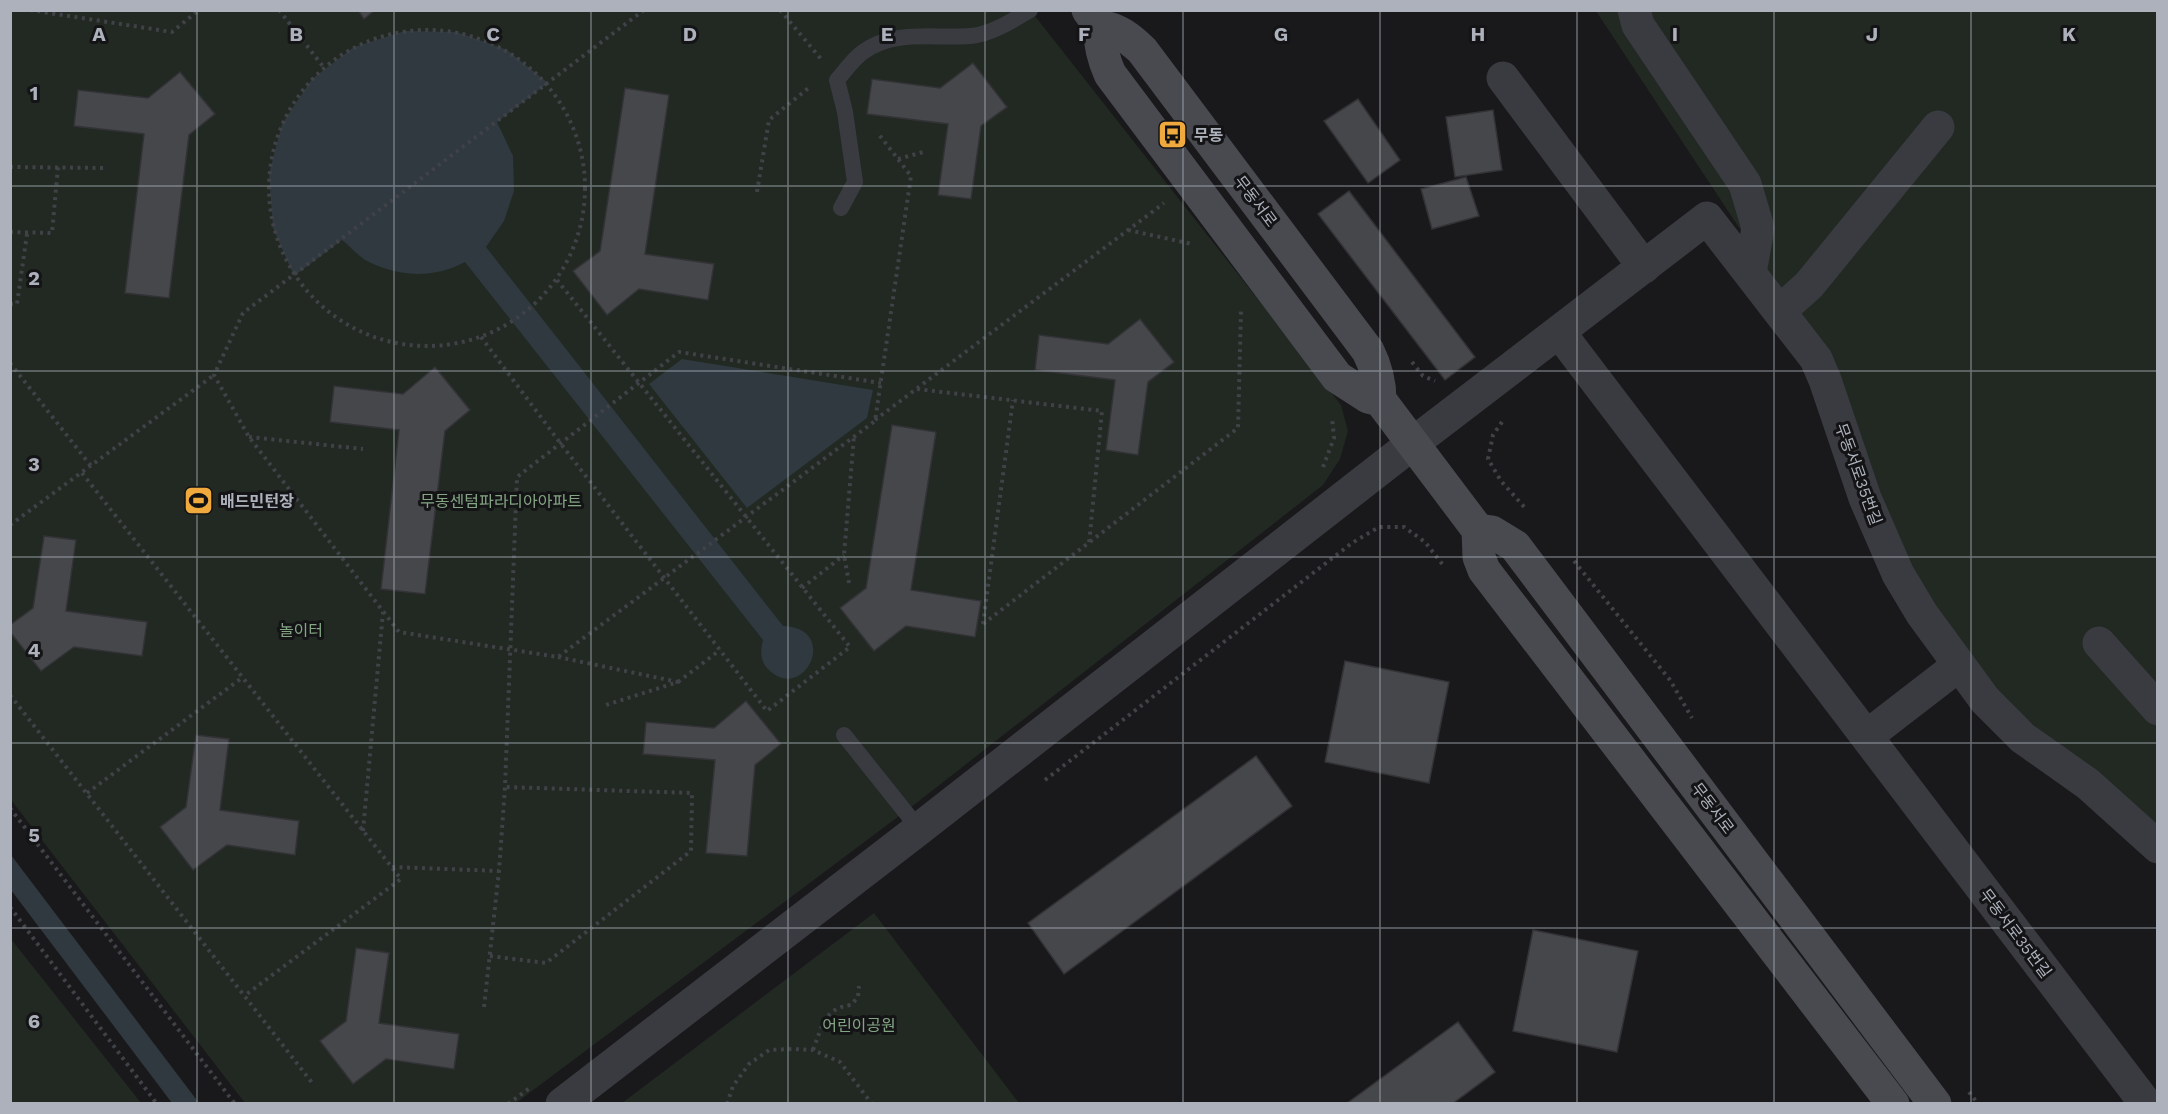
<svg xmlns="http://www.w3.org/2000/svg" width="2168" height="1114" viewBox="0 0 2168 1114" font-family="'Work Sans','Noto Sans KR',sans-serif">
  <style>
    .green { fill: #212922 }
    .water { fill: #2f393f }
    .building { fill: #46474b; stroke: #333337; stroke-width: 1.5 }
    .lines { fill: none; stroke-linecap: round; stroke-linejoin: round }
    .path { stroke: #404247; stroke-width: 4; stroke-dasharray: 3 4.5; stroke-linecap: butt }
    .lane { stroke: #3a3b40; stroke-width: 16 }
    .street { stroke: #3a3b40; stroke-width: 33 }
    .secondary { stroke: #484a50; stroke-width: 33 }
    .grid { fill: none; stroke: #acb1bb; stroke-width: 1.5; stroke-opacity: 0.55 }
    .labels { text-anchor: middle; stroke-width: 6; stroke-linejoin: round; paint-order: stroke }
    .poi-label { font-size: 16px; font-weight: bold; fill: #acb1bb; stroke: #141416; text-anchor: start }
    .street-label { font-size: 16px; fill: #acb1bb; stroke: #141416 }
    .park-label { font-size: 16px; fill: #83a583; stroke: #141416 }
    .grid-label { font-size: 20px; text-anchor: middle; font-weight: bold; fill: #acb1bb; stroke: #141416; stroke-width: 6; stroke-linejoin: round; paint-order: stroke }
  </style>
  <rect width="100%" height="100%" fill="#19191b"/>
  <!-- green -->
  <g class="green">
    <polygon points="11,11 1031,11 1341,405 1348,431 1340,459 1323,485 919,801 516,1103 245,1103 11,800"/>
    <polygon points="1596,11 2157,11 2157,824 2024,717 1975,667 1919,586 1765,267"/>
    <polygon points="874,913 1019,1103 622,1103"/>
    <polygon points="10,939 11,939 141,1103 11,1103"/>
  </g>
  <!-- water -->
  <g class="water">
    <path d="M405,31L457,32L507,50L548,83L497,122L513,156L514,191L504,221L486,247L783,626C841,628 804,704 769,670C760,662 760,651 763,640L465,262C434,279 398,277 367,261C358,256 350,246 342,240L294,276L273,228L269,174L282,124L312,79L354,47Z"/>
    <polygon points="682,359 873,390 867,418 747,508 649,384"/>
    <polygon points="11,855 199,1103 172,1103 11,890"/>
  </g>
  <!-- building -->
  <g class="building">
    <polygon points="358,10 375,10 364,19"/>
    <polygon points="973,63 1007,107 981,126 971,199 938,195 948,124 867,114 872,79 940,88"/>
    <polygon points="180,72 215,114 189,135 169,298 125,293 144,134 74,126 78,90 148,98"/>
    <polygon points="625,88 669,95 645,254 714,264 708,300 639,289 607,315 573,271 600,251"/>
    <polygon points="1358,99 1400,160 1368,183 1324,121"/>
    <polygon points="1493,110 1502,170 1455,177 1446,117"/>
    <polygon points="1466,177 1479,216 1432,229 1421,189"/>
    <polygon points="1349,191 1475,357 1445,380 1318,214"/>
    <polygon points="1140,319 1174,362 1148,382 1138,455 1106,450 1115,380 1035,370 1039,335 1108,344"/>
    <polygon points="435,367 470,410 445,431 425,594 381,589 399,430 330,422 334,386 403,394"/>
    <polygon points="892,425 936,432 911,590 981,601 975,637 906,626 874,651 840,608 866,588"/>
    <polygon points="44,536 76,540 66,611 147,622 142,656 74,647 41,671 10,632 10,625 33,608"/>
    <polygon points="1345,661 1449,682 1429,783 1325,762"/>
    <polygon points="746,701 781,744 755,765 747,856 706,853 715,760 643,754 646,722 714,728"/>
    <polygon points="196,735 229,739 220,810 299,821 295,855 227,845 193,870 160,827 186,807"/>
    <polygon points="1256,756 1292,806 1064,974 1028,923"/>
    <polygon points="1533,930 1638,951 1617,1052 1513,1031"/>
    <polygon points="356,948 389,953 379,1023 459,1034 454,1069 386,1059 353,1084 320,1041 346,1021"/>
    <polygon points="1458,1022 1495,1072 1452,1104 1346,1104"/>
  </g>
  <g class="lines">
    <!-- path -->
    <g class="path">
      <polyline points="30,10 172,32 199,10"/>
      <polyline points="279,10 325,69"/>
      <polyline points="644,10 243,313 214,375 249,437 399,632 558,657 875,421 911,176 877,132"/>
      <polyline points="780,10 821,59"/>
      <circle cx="427" cy="188" r="158"/>
      <polyline points="898,159 927,151"/>
      <polyline points="10,167 107,168"/>
      <polyline points="757,192 769,120 811,86"/>
      <polyline points="1128,230 1192,244"/>
      <polyline points="10,232 52,233 58,167"/>
      <polyline points="10,304 17,304 27,234"/>
      <polyline points="481,337 561,444 767,711 850,647 557,280"/>
      <polyline points="1412,362 1423,376 1435,381"/>
      <polyline points="10,363 91,466"/>
      <polyline points="917,389 1102,411 1089,544"/>
      <polyline points="875,420 1164,203"/>
      <polyline points="1502,422 1493,435 1488,459 1501,481 1526,509"/>
      <polyline points="249,437 363,449"/>
      <polyline points="1323,467 1334,438 1332,417"/>
      <polyline points="82,473 401,879 244,996"/>
      <polyline points="10,525 214,375"/>
      <polyline points="1574,561 1670,680 1692,718"/>
      <polyline points="849,583 844,555 854,436"/>
      <polyline points="802,588 844,555"/>
      <polyline points="983,624 1238,428 1241,310"/>
      <polyline points="983,624 1013,400"/>
      <polyline points="558,657 678,682 606,705"/>
      <polyline points="678,682 720,650"/>
      <polyline points="10,695 313,1084"/>
      <polyline points="1045,780 1352,543 1379,527 1404,527 1425,542 1443,565"/>
      <polyline points="87,793 243,677"/>
      <polyline points="10,808 235,1104"/>
      <polyline points="363,831 383,612"/>
      <polyline points="392,867 499,871"/>
      <polyline points="10,907 157,1104"/>
      <polyline points="490,956 546,963 691,851 692,793 505,787"/>
      <polyline points="484,1007 499,871 505,787 517,477 679,352 881,383"/>
      <path d="M813,1050C822,1027 824,1008 851,1005L858,997L859,986"/>
      <polyline points="1969,1092 1978,1104"/>
      <polyline points="508,1104 531,1087"/>
      <polyline points="727,1104 733,1086 749,1064 769,1050 792,1049 813,1050 840,1062 872,1104"/>
    </g>
    <!-- lane -->
    <g class="lane">
      <path d="M841,208L855,182L845,112L837,80C845,71 853,59 863,52C894,29 935,39 971,36C991,34 1012,21 1030,10"/>
      <polyline points="844,735 919,829"/>
    </g>
    <!-- street -->
    <g class="street">
      <polyline points="1634,10 1638,25 1745,184 1758,228 1750,273"/>
      <polyline points="1503,78 1644,267"/>
      <polyline points="1780,311 1809,285 1938,127"/>
      <polyline points="1559,332 2146,1104"/>
      <polyline points="2099,643 2158,709"/>
      <polyline points="1867,736 1959,665"/>
      <polyline points="562,1104 919,829 1412,444 1707,218 1816,359 1825,380 1865,498 1898,574 1922,614 1985,700 2023,738 2088,784 2158,847"/>
    </g>
    <!-- secondary -->
    <g class="secondary">
      <path d="M1088,10L1100,26C1099,44 1103,58 1110,74L1337,377L1368,397L1380,400L1478,530L1479,557L1484,570L1893,1104"/>
      <path d="M1100,26C1118,29 1129,38 1142,50L1368,351C1376,367 1380,381 1380,400"/>
      <polyline points="1478,530 1492,532 1515,546 1935,1104"/>
    </g>
  </g>
  <!-- grid -->
  <path class="grid" d="M197,10V1104M394,10V1104M591,10V1104M788,10V1104M985,10V1104M1183,10V1104M1380,10V1104M1577,10V1104M1774,10V1104M1971,10V1104M10,186H2158M10,371H2158M10,557H2158M10,743H2158M10,928H2158"/>
  <!-- icons -->
  <defs>
    <symbol id="bus-square" viewBox="-11 -11 22 22"><rect x="-9" y="-9" width="18" height="18" rx="4" fill="#f0a93c" stroke="#141416"/><path d="M-5-6H5V4H4V6H2V4H-2V6H-4V4H-5ZM-3.5-4V0h7V-4ZM-3.5 1.2v1.5H-2V1.2ZM2 1.2v1.5H3.5V1.2Z" fill="#111"/></symbol>
    <symbol id="stadium-square" viewBox="-11 -11 22 22"><rect x="-9" y="-9" width="18" height="18" rx="4" fill="#f0a93c" stroke="#141416"/><path d="M0-5a6.5 5 0 1 0 0 10a6.5 5 0 1 0 0-10ZM-3.5-1.8h7v3.6h-7Z" fill="#111"/></symbol>
  </defs>
  <g fill-rule="evenodd">
    <use href="#bus-square" x="1156" y="118" width="33" height="33"/>
    <use href="#stadium-square" x="182" y="484" width="33" height="33"/>
  </g>
  <g class="labels">
    <!-- poi labels -->
    <g class="poi-label">
      <text x="1194" y="141">무동</text>
      <text x="220" y="507">배드민턴장</text>
    </g>
    <!-- street labels -->
    <g class="street-label">
      <text transform="translate(1256 201) rotate(53)" y="6">무동서로</text>
      <text transform="translate(1859 474) rotate(70)" y="6">무동서로35번길</text>
      <text transform="translate(1713 808) rotate(53)" y="6">무동서로</text>
      <text transform="translate(2016 933) rotate(53)" y="6">무동서로35번길</text>
    </g>
    <!-- park labels -->
    <g class="park-label">
      <text x="501" y="507">무동센텀파라디아아파트</text>
      <text x="301" y="636">놀이터</text>
      <text x="859" y="1031">어린이공원</text>
    </g>
  </g>
  <g class="grid-label">
    <text x="99" y="41">A</text>
    <text x="296" y="41">B</text>
    <text x="493" y="41">C</text>
    <text x="690" y="41">D</text>
    <text x="887" y="41">E</text>
    <text x="1084" y="41">F</text>
    <text x="1281" y="41">G</text>
    <text x="1478" y="41">H</text>
    <text x="1675" y="41">I</text>
    <text x="1872" y="41">J</text>
    <text x="2069" y="41">K</text>
    <text x="34" y="100">1</text>
    <text x="34" y="285">2</text>
    <text x="34" y="471">3</text>
    <text x="34" y="657">4</text>
    <text x="34" y="842">5</text>
    <text x="34" y="1028">6</text>
  </g>
  <!-- border -->
  <rect width="2168" height="1114" fill="none" stroke="#acb1bb" stroke-width="24"/>
</svg>
